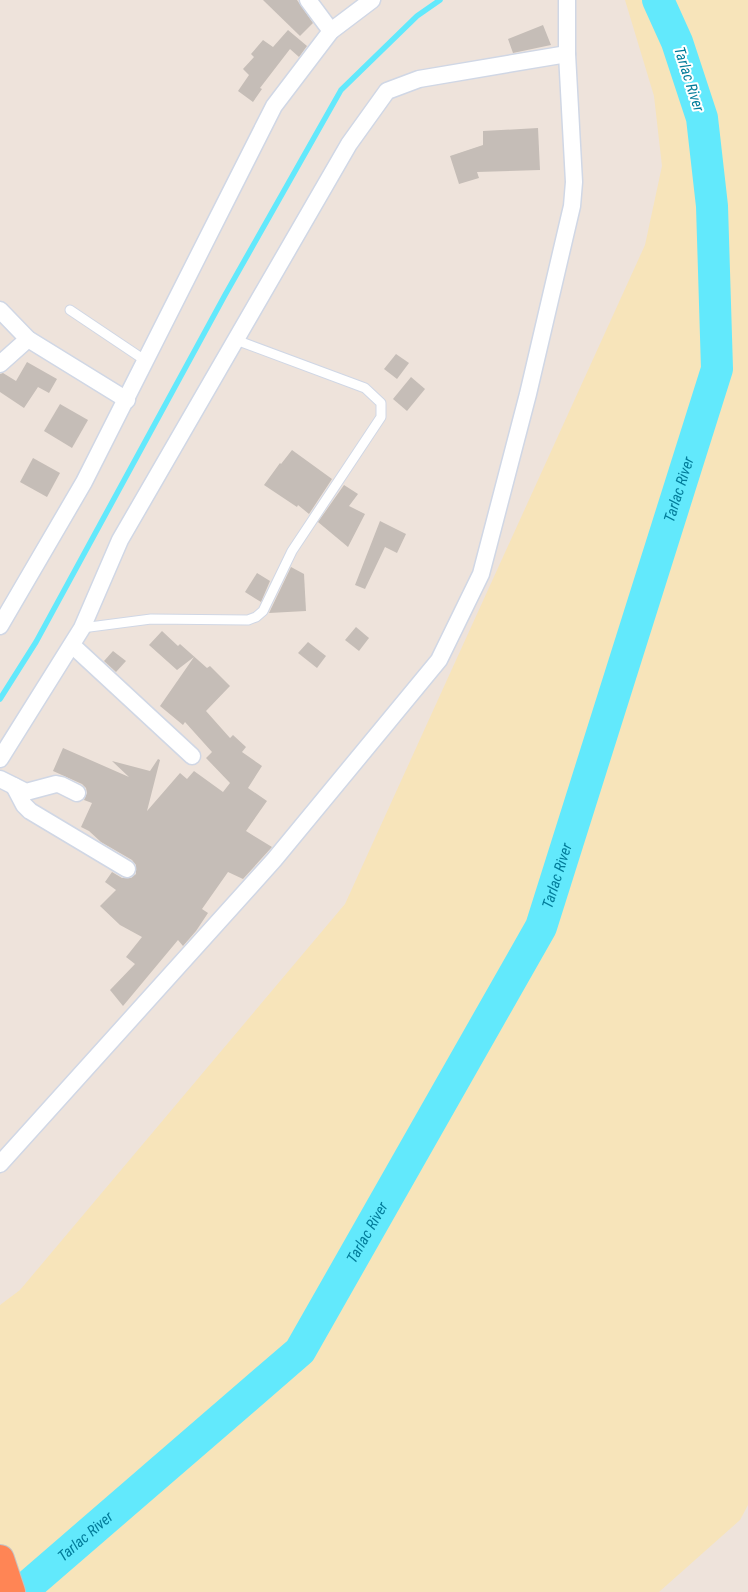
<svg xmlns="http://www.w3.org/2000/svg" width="748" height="1592" viewBox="0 0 748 1592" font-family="'Roboto Condensed',sans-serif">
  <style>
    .sand { fill: #f7e4ba }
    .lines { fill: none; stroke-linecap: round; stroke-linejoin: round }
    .stream { stroke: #62e9fc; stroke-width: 5.5 }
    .river { stroke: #62e9fc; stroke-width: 32 }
    .building { fill: #c5bdb7 }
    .lane-casing { stroke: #d0d7e5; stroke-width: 11 }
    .street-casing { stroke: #d0d7e5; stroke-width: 19 }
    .highway-casing { stroke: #c3c3c3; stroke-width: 30 }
    .lane { stroke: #fff; stroke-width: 9 }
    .street { stroke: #fff; stroke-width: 16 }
    .highway { stroke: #ff8555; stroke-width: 28 }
    .labels { text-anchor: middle; stroke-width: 4; stroke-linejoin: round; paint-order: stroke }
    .water-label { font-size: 15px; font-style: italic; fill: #027c9a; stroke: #fff }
  </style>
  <rect width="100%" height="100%" fill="#eee3db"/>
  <!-- sand -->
  <polygon class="sand" points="625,0 748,0 748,1505 740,1520 659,1592 0,1592 0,1305 20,1290 345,904 645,245 662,166 654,96"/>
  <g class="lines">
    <!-- stream -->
    <polyline class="stream" points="0,699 36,642 225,295 341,90 417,16 440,0"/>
    <!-- river -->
    <path class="river" id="s1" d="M21,1592L300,1351L541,927L717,369L712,206L702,118L677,42L658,0"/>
  </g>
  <!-- building -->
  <g class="building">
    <polygon points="263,0 297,0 313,23 300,36"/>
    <polygon points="543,25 551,45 513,53 508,39"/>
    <polygon points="288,30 307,46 299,57 290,49 260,88 262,89 253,102 238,91 249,75 243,69 254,57 251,54 263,40 273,47"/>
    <polygon points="538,128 540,170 477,172 479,178 459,184 450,156 483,145 483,131"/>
    <polygon points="396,354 409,363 397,379 384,369"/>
    <polygon points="27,362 57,379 49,393 38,387 24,408 0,392 0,374 3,373 16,381"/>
    <polygon points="411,377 425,389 407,411 393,399"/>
    <polygon points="60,404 88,420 72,448 44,431"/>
    <polygon points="292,450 332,479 309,514 298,505 297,507 264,485 280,463 281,464"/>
    <polygon points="33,458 60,473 47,497 20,482"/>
    <polygon points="344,485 358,494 349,506 365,514 348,547 318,522"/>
    <polygon points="380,521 406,534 397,553 385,547 365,589 355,585"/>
    <polygon points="291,567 304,574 306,611 269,613"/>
    <polygon points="257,573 270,581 261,602 245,592"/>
    <polygon points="356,627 369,638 359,651 345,640"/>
    <polygon points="162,631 178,646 180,644 207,668 210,666 230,686 206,711 230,738 233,735 246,747 242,752 262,766 248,788 267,801 246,831 272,847 243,879 228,872 202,909 208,913 196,931 183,946 178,940 123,1006 110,990 135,964 126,957 142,937 120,925 100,906 116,890 105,882 112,872 122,878 131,878 136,874 136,865 132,860 101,842 89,831 81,827 92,803 84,800 87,793 86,788 82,784 53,771 63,748 129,777 112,761 150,771 158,759 160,760 147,811 180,773 187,779 194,771 223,792 230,783 206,758 212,752 185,722 183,725 160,706 194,657 177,670 149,645"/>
    <polygon points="308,642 326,656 317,668 298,653"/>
    <polygon points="113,651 126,661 116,672 104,661"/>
  </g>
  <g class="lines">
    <defs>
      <g id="lane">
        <polyline points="70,310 146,361"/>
        <polyline points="82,628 151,619 248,620 256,617 263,611 292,551 381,417 381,403 365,388 236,340"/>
      </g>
      <g id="street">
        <polyline points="308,0 331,31"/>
        <polyline points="0,310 28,339 127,400"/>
        <polyline points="0,364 28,339"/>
        <polyline points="0,626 84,482 274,106 331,31 372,0"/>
        <polyline points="72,645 192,756"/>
        <polyline points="0,759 82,628 120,540 349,144 387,91 419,79 567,54"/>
        <polyline points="0,779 26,792 56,784 61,785 77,793"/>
        <polyline points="14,786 24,805 30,811 127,869"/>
        <polyline points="0,1164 274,860 439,660 481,574 528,394 572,206 574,182 567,54 567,0"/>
      </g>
      <polyline id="highway" points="0,1559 11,1592"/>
    </defs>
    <!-- lane casing -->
    <use href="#lane" class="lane-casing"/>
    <!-- street casing -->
    <use href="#street" class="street-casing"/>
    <!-- highway casing -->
    <use href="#highway" class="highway-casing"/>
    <!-- lane -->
    <use href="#lane" class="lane"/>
    <!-- street -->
    <use href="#street" class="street"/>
    <!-- highway -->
    <use href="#highway" class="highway"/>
  </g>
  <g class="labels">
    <!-- water labels -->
    <g class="water-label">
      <text transform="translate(689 79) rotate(72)" y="5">Tarlac River</text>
      <text dy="5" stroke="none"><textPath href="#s1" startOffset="1315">Tarlac River</textPath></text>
      <text dy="5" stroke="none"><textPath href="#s1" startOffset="910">Tarlac River</textPath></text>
      <text dy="5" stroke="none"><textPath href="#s1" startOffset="505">Tarlac River</textPath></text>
      <text dy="5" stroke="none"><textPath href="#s1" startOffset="85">Tarlac River</textPath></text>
    </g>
  </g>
</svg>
